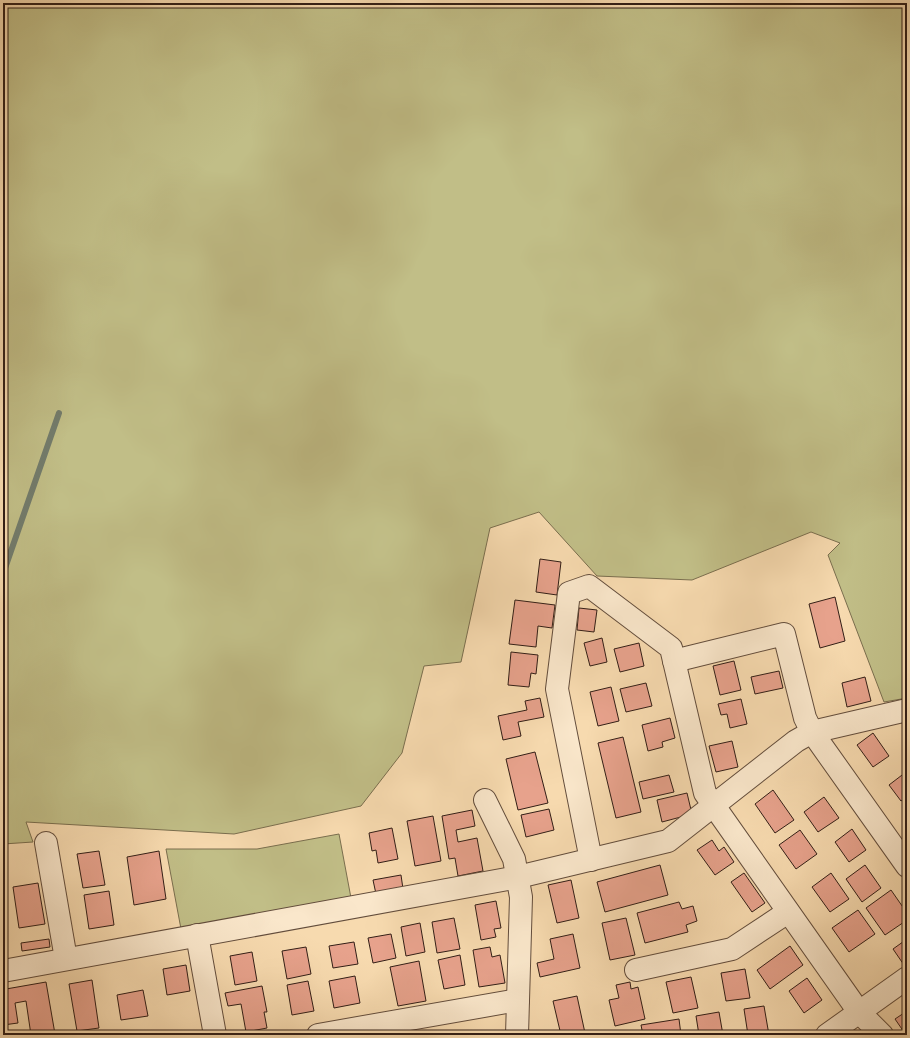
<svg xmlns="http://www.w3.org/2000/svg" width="910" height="1038" viewBox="0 0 910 1038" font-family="'IM FELL DW Pica',serif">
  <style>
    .green { fill: #c1be87; stroke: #7a6e4e }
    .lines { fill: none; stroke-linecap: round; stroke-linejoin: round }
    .stream { stroke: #737c6c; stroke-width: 6 }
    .building { fill: #e7a28c; stroke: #321e16 }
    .minor-casing { stroke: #634d3c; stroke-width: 24 }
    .minor { stroke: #fae7cb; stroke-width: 22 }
  </style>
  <rect width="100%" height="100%" fill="#f7daaf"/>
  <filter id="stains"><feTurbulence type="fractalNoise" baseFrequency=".005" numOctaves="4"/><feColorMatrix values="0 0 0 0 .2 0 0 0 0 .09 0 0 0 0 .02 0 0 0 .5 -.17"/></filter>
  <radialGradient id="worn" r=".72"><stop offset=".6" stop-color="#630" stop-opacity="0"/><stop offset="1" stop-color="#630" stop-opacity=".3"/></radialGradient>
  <!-- green -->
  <g class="green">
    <polygon points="3,3 907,3 907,698 884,702 828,555 840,543 811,532 692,580 597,576 539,512 490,528 461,662 424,666 402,753 361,806 234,834 26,822 33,842 3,844"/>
    <polygon points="339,834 351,898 181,929 166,849 257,849"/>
  </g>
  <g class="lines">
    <!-- stream -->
    <polyline class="stream" points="3,574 59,413"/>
  </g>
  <!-- building -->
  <g class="building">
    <polygon points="540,559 561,562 557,595 536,592"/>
    <polygon points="835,597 845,641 820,648 809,604"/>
    <polygon points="515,600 555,605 552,628 538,626 536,647 509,644"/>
    <polygon points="579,608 597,610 594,632 577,630"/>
    <polygon points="602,638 607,662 590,666 584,643"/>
    <polygon points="639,643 644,666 620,672 614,649"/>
    <polygon points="511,652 538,655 536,674 531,673 529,687 508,685"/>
    <polygon points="734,661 741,690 720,695 713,666"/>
    <polygon points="779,671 783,688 755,694 751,677"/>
    <polygon points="865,677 871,701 847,707 842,683"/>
    <polygon points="646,683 652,706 626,712 620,689"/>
    <polygon points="611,687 619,721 598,726 590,692"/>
    <polygon points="540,698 544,717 518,722 521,736 503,740 498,716 527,710 525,701"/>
    <polygon points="741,699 747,724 730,728 727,714 721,715 718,704"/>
    <polygon points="670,718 675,738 662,742 663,747 648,751 642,725"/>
    <polygon points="873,733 889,756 873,767 857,745"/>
    <polygon points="623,737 641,812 616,818 598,743"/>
    <polygon points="732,741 738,767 716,772 709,746"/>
    <polygon points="535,752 548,803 518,810 506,759"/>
    <polygon points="906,772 907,797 901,801 889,785"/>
    <polygon points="669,775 674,792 643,799 639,782"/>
    <polygon points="773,790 794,820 775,833 755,804"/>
    <polygon points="687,793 692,814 662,822 657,800"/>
    <polygon points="824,797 839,818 818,832 804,812"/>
    <polygon points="549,809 554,830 526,837 521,815"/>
    <polygon points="472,810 475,826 456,830 458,842 477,838 483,871 458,876 455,858 449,859 442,816"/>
    <polygon points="433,816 441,861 415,866 407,821"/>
    <polygon points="392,828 398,859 378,863 376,850 372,851 369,833"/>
    <polygon points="852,829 866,850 849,862 835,842"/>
    <polygon points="800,830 817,854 796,869 779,845"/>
    <polygon points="712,840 719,851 724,847 734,862 715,875 697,850"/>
    <polygon points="99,851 105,885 83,888 77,854"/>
    <polygon points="159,851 166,899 134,905 127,857"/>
    <polygon points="660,865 668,895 605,912 597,882"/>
    <polygon points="865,865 881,888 862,902 846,879"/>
    <polygon points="744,873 765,903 752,912 731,882"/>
    <polygon points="831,873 849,899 830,912 812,887"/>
    <polygon points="401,875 403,889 376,894 373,880"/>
    <polygon points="571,880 579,918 557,923 548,885"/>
    <polygon points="38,883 45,924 19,928 13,887"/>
    <polygon points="891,890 907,913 907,920 885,935 866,908"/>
    <polygon points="109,891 114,925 89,929 84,895"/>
    <polygon points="496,901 501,928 494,929 496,937 481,940 475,905"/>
    <polygon points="679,902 682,909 693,906 697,921 686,925 688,932 645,943 637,913"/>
    <polygon points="858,910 875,934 849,952 832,928"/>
    <polygon points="454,918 460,949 437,953 432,922"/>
    <polygon points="626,918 635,955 610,960 602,923"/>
    <polygon points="420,923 425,952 406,956 401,927"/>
    <polygon points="391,934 396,958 373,963 368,938"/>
    <polygon points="573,934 580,968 540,977 537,963 554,959 550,939"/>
    <polygon points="49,939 50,947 22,951 21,943"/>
    <polygon points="907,939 907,962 904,965 893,949"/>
    <polygon points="354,942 358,964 333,968 329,946"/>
    <polygon points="790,946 803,965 770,989 757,970"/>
    <polygon points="306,947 311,974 287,979 282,951"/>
    <polygon points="490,947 492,957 500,955 505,983 479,987 473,950"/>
    <polygon points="252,952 257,981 235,985 230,956"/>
    <polygon points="460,955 465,985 444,989 438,960"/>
    <polygon points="419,961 426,1001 398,1006 390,967"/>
    <polygon points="186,965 190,991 167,995 163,969"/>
    <polygon points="745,969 750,998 726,1001 721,973"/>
    <polygon points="355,976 360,1003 334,1008 329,981"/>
    <polygon points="691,977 698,1008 673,1013 666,982"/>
    <polygon points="807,978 822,1000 804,1013 789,991"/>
    <polygon points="92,980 99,1028 77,1031 69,984"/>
    <polygon points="308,981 314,1011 292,1015 287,985"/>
    <polygon points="46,982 55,1034 31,1035 26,1001 15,1003 18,1023 3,1025 3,995 7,995 6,989"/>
    <polygon points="630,982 631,989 638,987 645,1019 615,1026 609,1000 619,998 616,985"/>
    <polygon points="262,986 267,1012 264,1012 267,1028 246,1032 241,1004 228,1006 225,993"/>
    <polygon points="143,990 148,1016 121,1020 117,995"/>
    <polygon points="577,996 585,1033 561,1035 553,1001"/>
    <polygon points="764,1006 769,1035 748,1035 744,1009"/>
    <polygon points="907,1011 907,1035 906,1035 895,1019"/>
    <polygon points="719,1012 723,1035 699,1035 696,1016"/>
    <polygon points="679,1019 681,1035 643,1035 641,1025"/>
    <polygon points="627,1031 627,1035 604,1035"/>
  </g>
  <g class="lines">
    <defs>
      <g id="minor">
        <polyline points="674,661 784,634 805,718 812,732 907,866"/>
        <polyline points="485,800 514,859 521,897 517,1035"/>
        <polyline points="46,843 66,959"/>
        <polyline points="591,860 557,689 569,593 589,586 671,648 705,793 859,1012 882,1035"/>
        <polyline points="197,935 215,1035"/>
        <polyline points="636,970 732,949 788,912"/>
        <polyline points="3,971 518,877 668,841 796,741 812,732 907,710"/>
        <polyline points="318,1035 518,1000"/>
        <polyline points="827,1035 907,978"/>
      </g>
    </defs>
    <!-- minor casing -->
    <use href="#minor" class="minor-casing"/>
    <!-- minor -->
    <use href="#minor" class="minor"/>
  </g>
  <!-- margin -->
  <rect width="910" height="1038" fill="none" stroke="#f7daaf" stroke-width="16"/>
  <rect x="4" y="4" width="902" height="1030" fill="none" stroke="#321e16" stroke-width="2"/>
  <rect x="8" y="8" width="894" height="1022" fill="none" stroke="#321e16"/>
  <rect width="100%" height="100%" filter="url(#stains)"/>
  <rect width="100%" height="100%" fill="url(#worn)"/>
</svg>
